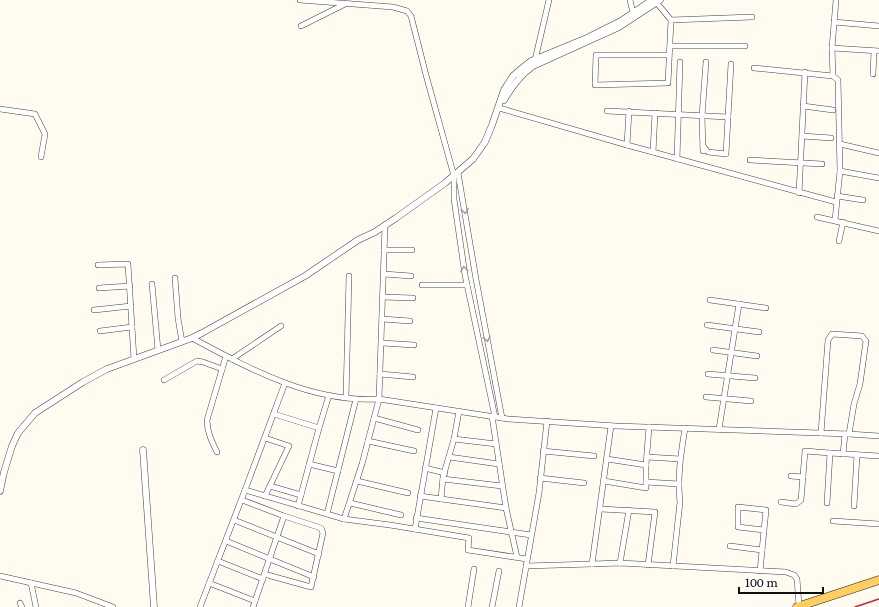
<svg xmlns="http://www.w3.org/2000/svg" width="879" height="607" viewBox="0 0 879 607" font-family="Literata,serif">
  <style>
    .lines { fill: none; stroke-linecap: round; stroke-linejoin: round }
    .minor-casing { stroke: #414141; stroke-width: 6 }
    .tertiary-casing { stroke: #414141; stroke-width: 7 }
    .primary-casing { stroke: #1f1f1f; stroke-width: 9 }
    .minor { stroke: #fff; stroke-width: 5 }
    .tertiary { stroke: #fff; stroke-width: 6 }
    .primary { stroke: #fece61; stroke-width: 8 }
    .rail { stroke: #c52032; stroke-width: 1.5 }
    .oneway { stroke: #9f9f9f }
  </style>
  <rect width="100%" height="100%" fill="#fffbf0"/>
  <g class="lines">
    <defs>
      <g id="minor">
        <polyline points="300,0 393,7 407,11 411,16 426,75 454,176 454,199 465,275 495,417"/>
        <polyline points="630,0 633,13"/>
        <polyline points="656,2 671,20 668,83 595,85 596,55 669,55"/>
        <polyline points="671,20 752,17"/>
        <polyline points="834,22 879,26"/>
        <polyline points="301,26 345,4"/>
        <polyline points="670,46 745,46"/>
        <polyline points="832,48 879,51"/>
        <polyline points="536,61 535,60 549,0"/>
        <polyline points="754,68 833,76 838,80 840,171 835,220"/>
        <polyline points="873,74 874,51"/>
        <polyline points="833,76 832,48 836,0"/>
        <polyline points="803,106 833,110"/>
        <polyline points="499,108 627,145 836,202"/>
        <polyline points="0,109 35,114 45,134 41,157"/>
        <polyline points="607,111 728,117 731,64"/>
        <polyline points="802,136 831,138"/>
        <polyline points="840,144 879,153"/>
        <polyline points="627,145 629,111"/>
        <polyline points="703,146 708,152 726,154 728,117"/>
        <polyline points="703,151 702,116 706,62"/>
        <polyline points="653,152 655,113"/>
        <polyline points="677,159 680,62"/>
        <polyline points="750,160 822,164"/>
        <polyline points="840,171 879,178"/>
        <polyline points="458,173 476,279 502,418"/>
        <polyline points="799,193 805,72"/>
        <polyline points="837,196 863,200"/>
        <polyline points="817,217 879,231"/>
        <polyline points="385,225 379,399 362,464 344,519 390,525 469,538 468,550 527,559"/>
        <polyline points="839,241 843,222"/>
        <polyline points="384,250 412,250"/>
        <polyline points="98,265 128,264 134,359"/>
        <polyline points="384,274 411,276"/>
        <polyline points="175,278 178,318 182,342"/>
        <polyline points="152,284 158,350"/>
        <polyline points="422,285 467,285"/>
        <polyline points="99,288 130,286"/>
        <polyline points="383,297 413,298"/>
        <polyline points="710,300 766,308"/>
        <polyline points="94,310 131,306"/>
        <polyline points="382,319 410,321"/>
        <polyline points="707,325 759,332"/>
        <polyline points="100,331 132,327"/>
        <path d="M192,338C250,369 311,403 379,399L508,419L616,426L849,434L879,436"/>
        <polyline points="382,343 414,345"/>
        <polyline points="713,350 757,356"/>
        <polyline points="232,359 281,326"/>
        <polyline points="380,374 413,377"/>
        <polyline points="708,374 755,378"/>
        <polyline points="164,380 197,361 203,362 222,369"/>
        <polyline points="285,383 245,490 344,519"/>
        <polyline points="346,397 349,276"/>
        <polyline points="706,397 751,401"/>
        <polyline points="274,414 319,428 329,395"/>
        <polyline points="492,416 506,508 517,557"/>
        <polyline points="374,418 418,430"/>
        <polyline points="611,426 592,564 620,563 786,572 794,575 797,579 799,606"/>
        <polyline points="719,429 739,304"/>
        <polyline points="821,433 828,340 832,334 862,336 866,341 860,384 854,404 849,434"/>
        <polyline points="265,438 289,446 265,496"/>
        <polyline points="454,439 496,444"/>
        <polyline points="368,441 414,451"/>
        <polyline points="543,451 594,456"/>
        <path d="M217,452C212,442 207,432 207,420L226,356"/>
        <polyline points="843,454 845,434"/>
        <polyline points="449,457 499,464"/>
        <polyline points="647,457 680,459"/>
        <polyline points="607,459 646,465 649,427"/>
        <polyline points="309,464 338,471"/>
        <polyline points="425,468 445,473"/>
        <polyline points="791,476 803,477"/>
        <polyline points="540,478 584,483"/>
        <polyline points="443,479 502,486"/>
        <polyline points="357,481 408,493"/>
        <polyline points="604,481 646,488 646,465"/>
        <polyline points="646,482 679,484"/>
        <polyline points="270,486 301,495"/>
        <polyline points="420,496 506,508"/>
        <polyline points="441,499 443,477 454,439 459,411"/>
        <polyline points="242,500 284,516"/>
        <polyline points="781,502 796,504 801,500 805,451 830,453"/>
        <polyline points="350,503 401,515"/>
        <polyline points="827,503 830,453 879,456"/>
        <polyline points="298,506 319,428"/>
        <polyline points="854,506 857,455"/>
        <polyline points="601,509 655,512 648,565"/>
        <polyline points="327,514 356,399"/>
        <polyline points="416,518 531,535"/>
        <polyline points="234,520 319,554"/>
        <polyline points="833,521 879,524"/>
        <polyline points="415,529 436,408"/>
        <polyline points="226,541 314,577"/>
        <polyline points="730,546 762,550"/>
        <polyline points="218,561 263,579"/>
        <polyline points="620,563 629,510"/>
        <polyline points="526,566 592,564"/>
        <path d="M673,566L680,502C677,478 681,453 685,428"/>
        <polyline points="760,571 766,510 738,507 738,527 764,530"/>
        <polyline points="0,576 76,593 113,607"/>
        <polyline points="31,583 36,607"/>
        <polyline points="209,583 255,601"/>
        <polyline points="20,603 22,607"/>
        <polyline points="200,607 245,490"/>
        <polyline points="253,607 283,519 284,516 321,528 323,533 311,587 264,574"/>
        <polyline points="468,607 474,569"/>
        <polyline points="492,607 499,571"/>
        <polyline points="519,607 539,493 547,421"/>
      </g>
      <g id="tertiary">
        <path d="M504,100C512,86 520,75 533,66L619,27L660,0"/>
        <polyline points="143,450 154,607"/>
        <polyline points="0,491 4,472 12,446 18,433 35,413 83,382 107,369 192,338 202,333 305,276 358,240 375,232 396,218 445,183 473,159 485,142 492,125 504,90 513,76 521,69 531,61 587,38 621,21 652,0"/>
      </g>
      <polyline id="primary" points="797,607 879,580"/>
    </defs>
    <!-- minor casing -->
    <use href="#minor" class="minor-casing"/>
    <!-- tertiary casing -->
    <use href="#tertiary" class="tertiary-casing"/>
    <!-- primary casing -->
    <use href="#primary" class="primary-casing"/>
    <!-- minor -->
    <use href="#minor" class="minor"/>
    <!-- tertiary -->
    <use href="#tertiary" class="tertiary"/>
    <!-- primary -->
    <use href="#primary" class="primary"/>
    <!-- rail -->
    <polyline class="rail" points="855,607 879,599"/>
  </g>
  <!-- one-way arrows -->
  <defs><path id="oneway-chevron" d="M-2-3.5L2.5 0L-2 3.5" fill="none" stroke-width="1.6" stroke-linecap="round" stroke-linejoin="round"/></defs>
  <g class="oneway">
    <use href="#oneway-chevron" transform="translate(465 211) rotate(81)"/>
    <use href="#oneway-chevron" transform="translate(464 269) rotate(-99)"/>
    <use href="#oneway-chevron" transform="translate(487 339) rotate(79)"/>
  </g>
  <!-- scale -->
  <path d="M739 587v6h84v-6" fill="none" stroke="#0e0e0e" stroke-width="2"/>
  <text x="745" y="587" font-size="12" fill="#0e0e0e" stroke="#ffffff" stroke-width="3" paint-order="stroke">100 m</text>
</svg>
